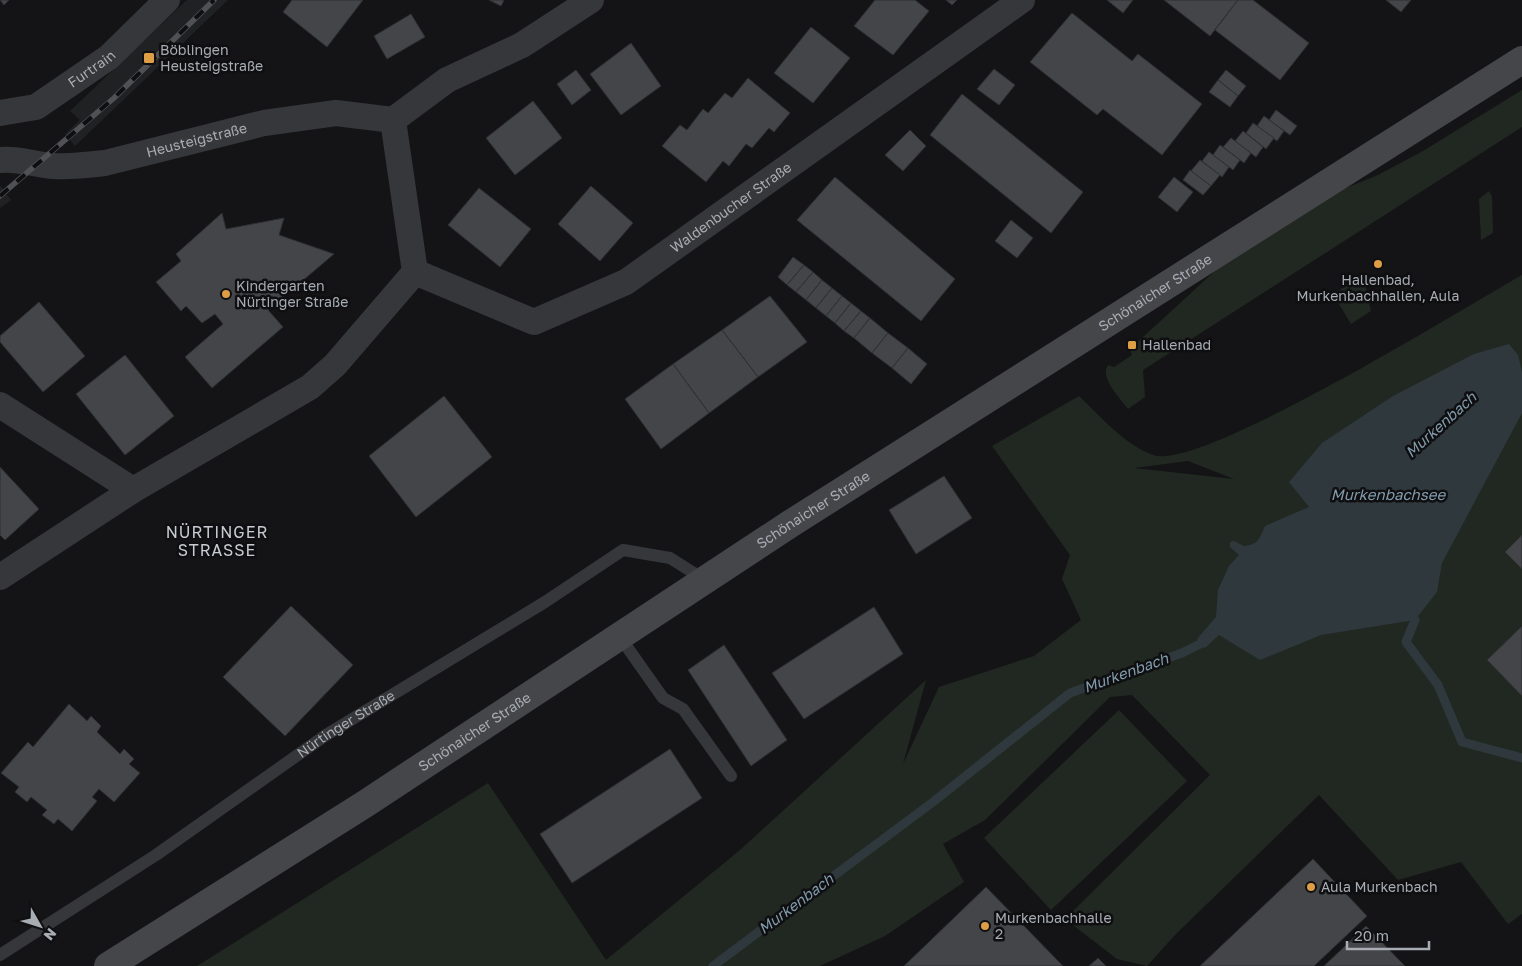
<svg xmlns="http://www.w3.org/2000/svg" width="1522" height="966" viewBox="0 0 1522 966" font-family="'Golos Text',sans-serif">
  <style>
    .built { fill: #202123 }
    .green { fill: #212821; fill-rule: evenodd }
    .water { fill: #2f383d }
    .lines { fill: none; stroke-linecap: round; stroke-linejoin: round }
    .stream { stroke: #2f383d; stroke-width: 9 }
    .building { fill: #434548; stroke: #2e2f31 }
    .service { stroke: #36373a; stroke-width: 12 }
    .minor { stroke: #36373a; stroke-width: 26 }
    .secondary { stroke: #44464a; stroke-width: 28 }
    .rail-casing { stroke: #4f5155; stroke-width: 5.5 }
    .rail { stroke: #0f0f11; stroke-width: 4; stroke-dasharray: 11; stroke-linecap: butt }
    .poi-dot { fill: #dd9e45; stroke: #0f0f11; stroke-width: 2 }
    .labels { text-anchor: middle; stroke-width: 5; stroke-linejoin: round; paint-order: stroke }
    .poi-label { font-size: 14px; fill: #a8adb4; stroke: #0f0f11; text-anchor: start }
    .street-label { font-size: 14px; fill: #a8adb4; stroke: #0f0f11 }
    .water-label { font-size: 15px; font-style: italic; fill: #829cac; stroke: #0f0f11 }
    .quarter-label { font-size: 16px; letter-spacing: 1px; fill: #c8cbd1; stroke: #0f0f11 }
  </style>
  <rect width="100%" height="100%" fill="#141416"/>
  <!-- built -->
  <g class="built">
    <polygon points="187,0 228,0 75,146 65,134 80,120 70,111"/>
    <polygon points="1,186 11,200 0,208 0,187"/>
  </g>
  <!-- green -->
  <g class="green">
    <path d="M1522,90V127L1143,370L1145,397L1128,409C1121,399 1099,378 1108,365L1114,367L1132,355L1130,349L1228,259L1331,194L1378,175L1423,151Z"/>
    <polygon points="1489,191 1492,197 1493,233 1481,240 1479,199"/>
    <polygon points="1363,275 1371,311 1351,324 1333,294"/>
    <path d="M1522,275V914L1508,924L1461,862L1398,880L1319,795L1175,935L1147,966L1117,959L1065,919L1210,775L1132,695L1110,697L985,820L943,844L964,882L885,936L820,966H197L488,783L606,960L740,850L926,680L903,764L939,687L1034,656L1081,620L1062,579L1070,555L992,446L1079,396C1101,417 1124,444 1153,455C1200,472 1467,306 1522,275ZM1188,461L1234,479L1134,468Z"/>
    <polygon points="1119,710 1187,781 1051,910 984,838"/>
  </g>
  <!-- water -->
  <path class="water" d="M1509,344L1518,355L1522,372V413L1442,563L1437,592L1415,620L1321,635L1260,660L1219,635L1205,648L1197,639L1216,617L1218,590L1229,566L1239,555L1230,547V542L1234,541L1244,546C1259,545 1260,537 1265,526L1309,507L1289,482L1322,443L1393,396L1474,354Z"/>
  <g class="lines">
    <!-- stream -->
    <g class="stream">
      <polyline points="1415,620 1406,642 1438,685 1462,742 1522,758"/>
      <polyline points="713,966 933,802 1070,693 1182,653 1202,643 1210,635"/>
    </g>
  </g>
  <!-- building -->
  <g class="building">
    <polygon points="0,0 9,0 4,5"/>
    <polygon points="292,0 363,0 327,47 283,12"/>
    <polygon points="489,0 504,0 501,6"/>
    <polygon points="875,0 915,0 929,11 893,55 854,26"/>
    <polygon points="946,0 957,0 952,5"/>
    <polygon points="1107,0 1133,0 1123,13"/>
    <polygon points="1164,0 1238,0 1210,36"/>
    <polygon points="1238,0 1253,0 1309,43 1280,80 1215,30"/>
    <polygon points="1386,0 1411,0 1401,12"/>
    <polygon points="1072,13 1132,61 1138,54 1202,104 1162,155 1103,109 1097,115 1030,62"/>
    <polygon points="411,14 425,37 387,59 374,36"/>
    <polygon points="811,27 850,58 813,103 774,73"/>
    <polygon points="631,43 661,86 621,115 590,74"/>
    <polygon points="994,69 1015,85 999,105 977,89"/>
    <polygon points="576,70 591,90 572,105 557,84"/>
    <polygon points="1226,70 1246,86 1238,96 1218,80"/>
    <polygon points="748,78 790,113 774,132 769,128 752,148 746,144 729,166 723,161 706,182 662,146 680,125 687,130 703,109 708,113 725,93 732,98"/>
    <polygon points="1218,80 1238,96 1230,107 1209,92"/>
    <polygon points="962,94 1083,192 1051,233 930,135"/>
    <polygon points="533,101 562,138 515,175 486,138"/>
    <polygon points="1276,110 1297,126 1290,135 1269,120"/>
    <polygon points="1264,116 1284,131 1277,141 1257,126"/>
    <polygon points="1253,123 1274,138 1266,149 1246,133"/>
    <polygon points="910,130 926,146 903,171 885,155"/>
    <polygon points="1243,131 1263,147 1256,157 1235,141"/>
    <polygon points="1231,138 1251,153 1244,163 1223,147"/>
    <polygon points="1220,145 1240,160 1233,170 1213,155"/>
    <polygon points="1209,152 1229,167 1222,177 1202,161"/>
    <polygon points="1200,160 1220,175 1211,186 1191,171"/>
    <polygon points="1190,170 1211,186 1203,195 1183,180"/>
    <polygon points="835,177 955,279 921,321 797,220"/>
    <polygon points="1174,177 1193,192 1177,212 1158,197"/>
    <polygon points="591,186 633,223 600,261 558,224"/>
    <polygon points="479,188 531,229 500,267 448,225"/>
    <polygon points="222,213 226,229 284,218 279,235 334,254 268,310 283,327 212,388 185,357 223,324 215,314 202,323 186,306 181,311 156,282 181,261 176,254"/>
    <polygon points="1011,220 1033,238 1017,258 995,241"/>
    <polygon points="793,257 804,265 787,285 778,277"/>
    <polygon points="804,265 813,272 796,292 787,285"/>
    <polygon points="813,272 822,280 806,300 796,292"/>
    <polygon points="822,280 832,288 816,308 806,300"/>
    <polygon points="832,288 842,296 826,316 816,308"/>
    <polygon points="770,296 807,342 758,377 722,330"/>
    <polygon points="842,296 851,303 835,323 826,316"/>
    <polygon points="39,302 85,356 43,392 0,342 0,336"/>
    <polygon points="851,303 861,311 844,331 835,323"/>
    <polygon points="861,311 870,318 854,338 844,331"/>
    <polygon points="870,318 888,333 872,353 854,338"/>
    <polygon points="722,330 758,377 709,413 673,364"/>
    <polygon points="888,333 908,348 892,368 872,353"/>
    <polygon points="908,348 927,364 911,384 892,368"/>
    <polygon points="125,355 174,416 125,455 76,394"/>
    <polygon points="673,364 709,413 661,449 625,399"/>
    <polygon points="444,396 492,457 416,517 369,456"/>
    <polygon points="0,467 39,509 5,540 0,535"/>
    <polygon points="944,476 972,518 916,554 889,510"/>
    <polygon points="1522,535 1522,569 1505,552"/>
    <polygon points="291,606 353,665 285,736 223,677"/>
    <polygon points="874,607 903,654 804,719 772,673"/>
    <polygon points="1522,626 1522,696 1487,660"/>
    <polygon points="724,645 787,740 751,766 688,670"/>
    <polygon points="69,704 87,721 91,716 101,726 97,732 120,754 124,749 134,759 129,764 140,773 114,802 99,789 92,797 97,801 72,831 58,819 54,824 42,815 47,810 31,797 27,802 15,792 19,787 1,773 28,742 33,747"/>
    <polygon points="670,749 702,798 572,883 540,834"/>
    <polygon points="1313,859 1367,916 1314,966 1200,966"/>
    <polygon points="986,887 1063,966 904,966"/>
    <polygon points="1366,926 1405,966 1324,966"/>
    <polygon points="1098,958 1106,966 1089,966"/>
  </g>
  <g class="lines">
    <!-- service -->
    <g class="service">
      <polyline points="620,637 663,698 683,709 731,776"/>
      <path id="s1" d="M0,955L156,855L326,735L545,602L623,550L670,558L705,580"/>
    </g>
    <!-- minor -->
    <g class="minor">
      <path id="s2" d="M0,113L36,107L109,57L167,0"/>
      <polyline points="393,120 415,272"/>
      <path id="s3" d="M0,160C19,158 36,165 54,166C71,167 88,165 105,163L264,123L336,113L393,120L447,80L522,45L591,0"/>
      <path id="s4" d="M415,272L534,322L626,282L1022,0"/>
      <polyline points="0,405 133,490"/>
      <polyline points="0,577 133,490 310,387 335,365 415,272"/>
    </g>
    <!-- secondary -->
    <path class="secondary" id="s5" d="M108,966L365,804L790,524L1522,60"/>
    <defs>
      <polyline id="rail" points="0,196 114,98 214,0"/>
    </defs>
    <!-- rail casing -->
    <use href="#rail" class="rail-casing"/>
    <!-- rail -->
    <use href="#rail" class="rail"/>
  </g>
  <!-- markers -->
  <g class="poi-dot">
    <rect x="143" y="52" width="12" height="12" rx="2.5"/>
    <circle cx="1378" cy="264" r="5"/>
    <circle cx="226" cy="294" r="5"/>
    <rect x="1127" y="340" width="10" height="10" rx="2.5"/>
    <circle cx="1311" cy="887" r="5"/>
    <circle cx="985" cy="926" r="5"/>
  </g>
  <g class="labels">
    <!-- poi labels -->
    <g class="poi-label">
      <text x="160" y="55">Böblingen<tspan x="160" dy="16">Heusteigstraße</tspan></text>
      <text x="1378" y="285" text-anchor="middle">Hallenbad,<tspan x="1378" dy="16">Murkenbachhallen, Aula</tspan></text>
      <text x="236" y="291">Kindergarten<tspan x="236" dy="16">Nürtinger Straße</tspan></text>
      <text x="1142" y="350">Hallenbad</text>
      <text x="1321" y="892">Aula Murkenbach</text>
      <text x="995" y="923">Murkenbachhalle<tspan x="995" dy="16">2</tspan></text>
    </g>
    <!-- street labels -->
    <g class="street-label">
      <text dy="5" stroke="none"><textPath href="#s2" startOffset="104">Furtrain</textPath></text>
      <text dy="5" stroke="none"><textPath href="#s3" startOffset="200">Heusteigstraße</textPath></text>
      <text dy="5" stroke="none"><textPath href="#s4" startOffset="358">Waldenbucher Straße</textPath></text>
      <text dy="5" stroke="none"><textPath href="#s5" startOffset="1245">Schönaicher Straße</textPath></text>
      <text dy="5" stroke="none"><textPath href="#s5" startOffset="840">Schönaicher Straße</textPath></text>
      <text dy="5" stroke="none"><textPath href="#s1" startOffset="416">Nürtinger Straße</textPath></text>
      <text dy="5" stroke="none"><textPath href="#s5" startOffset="435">Schönaicher Straße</textPath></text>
    </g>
    <!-- water labels -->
    <g class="water-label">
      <text transform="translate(1441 425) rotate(-42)" y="5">Murkenbach</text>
      <text x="1388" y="500">Murkenbachsee</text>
      <text transform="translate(1126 673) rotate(-20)" y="5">Murkenbach</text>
      <text transform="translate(796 904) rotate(-37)" y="5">Murkenbach</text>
    </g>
    <!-- quarter labels -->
    <g class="quarter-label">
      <text x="217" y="538">NÜRTINGER<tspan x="217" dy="18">STRASSE</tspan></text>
    </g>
  </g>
  <!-- north arrow -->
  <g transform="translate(40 926) rotate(129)" stroke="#0f0f11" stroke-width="4" paint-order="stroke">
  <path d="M0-4L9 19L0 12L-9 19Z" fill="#a8adb4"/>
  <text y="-8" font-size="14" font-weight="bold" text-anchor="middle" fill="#a8adb4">N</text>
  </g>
  <!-- scale -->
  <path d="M1347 941v8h82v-8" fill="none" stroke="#a8adb4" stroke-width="2.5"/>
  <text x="1354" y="941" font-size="15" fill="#a8adb4" stroke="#0f0f11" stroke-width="4" paint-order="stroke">20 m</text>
</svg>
